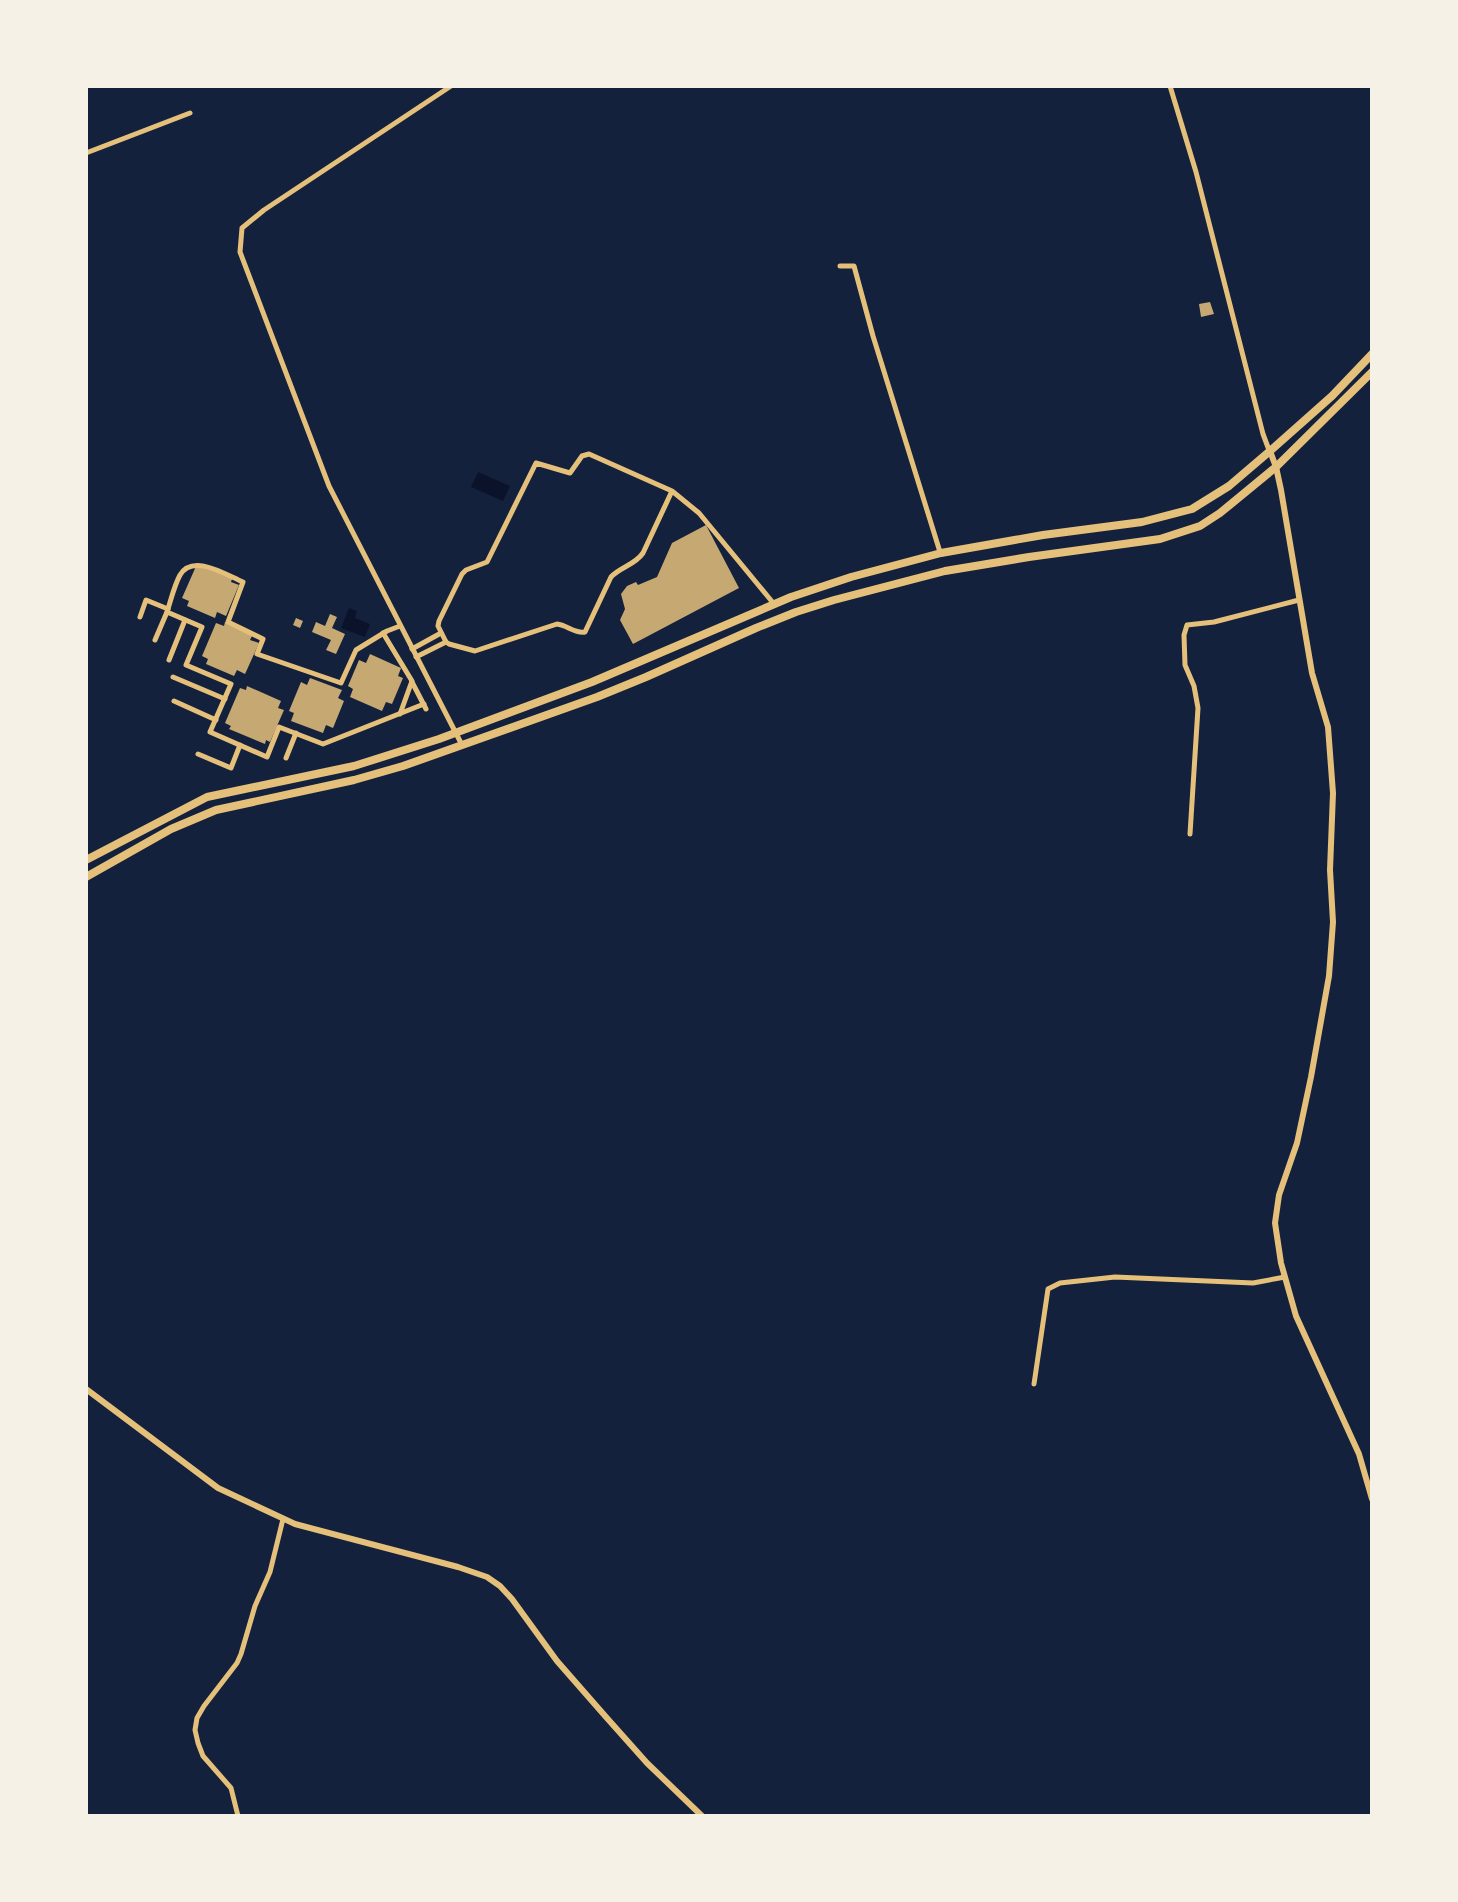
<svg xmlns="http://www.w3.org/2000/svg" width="1458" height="1902" viewBox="0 0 1458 1902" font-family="'Alegreya Sans',sans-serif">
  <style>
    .water { fill: #0b132b }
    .building { fill: #c6a872 }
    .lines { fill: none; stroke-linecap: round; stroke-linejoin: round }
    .minor { stroke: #e5c07b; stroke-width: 5 }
    .tertiary { stroke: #e5c07b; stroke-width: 6 }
    .primary { stroke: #e5c07b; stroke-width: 8 }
  </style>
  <rect width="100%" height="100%" fill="#14213d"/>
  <!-- water -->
  <g class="water">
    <polygon points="478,472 510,486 503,501 471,487"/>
    <polygon points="349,608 357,611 355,618 370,624 365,637 341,628"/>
  </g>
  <!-- building -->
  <g class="building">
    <polygon points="1210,302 1214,314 1201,317 1199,304"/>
    <polygon points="706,525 739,588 633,644 620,620 625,609 621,594 627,586 636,582 638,585 657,577 672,543"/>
    <polygon points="197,564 233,576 231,582 239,585 226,616 217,612 215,618 187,606 189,601 182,598"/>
    <polygon points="330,614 337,617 332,628 345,634 336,654 326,650 331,640 312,632 316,622 325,626"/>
    <polygon points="296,618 303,621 300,628 293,625"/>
    <polygon points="225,622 253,634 250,640 259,643 245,674 237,670 234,676 206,664 208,659 202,656 216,623 224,626"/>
    <polygon points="370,654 401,668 398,676 403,678 392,704 386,702 382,711 350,697 353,689 348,686 359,660 366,663"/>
    <polygon points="310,678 342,690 338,698 344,701 333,728 326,725 323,733 291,721 294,713 289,711 301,682 307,685"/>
    <polygon points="247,686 281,701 278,708 284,710 270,742 266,740 265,744 229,729 231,726 225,723 240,688 246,690"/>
  </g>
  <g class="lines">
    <!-- minor -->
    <g class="minor">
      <polyline points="451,86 264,210 242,228 240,252 329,486 462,745"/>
      <polyline points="1170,86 1196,172 1263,434 1269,450"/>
      <polyline points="86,153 190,113"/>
      <polyline points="840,266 854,266 873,336 940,552"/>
      <path d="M672,491L589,454L582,456L570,473L536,463L487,562L466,570L462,574L439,621L438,626L446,642L449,644L475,651L557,624C567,625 575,634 585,632L611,577C620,567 635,565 643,553L672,491L699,513L774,604"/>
      <polyline points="140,617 146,600 168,609"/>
      <path d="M400,626L387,631L356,650L341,683L257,654L263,639L228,622L243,582C226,575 193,553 180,575C174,586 171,600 167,612L202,627L186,665L231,684L210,732L267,757L279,727L323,744L424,704"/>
      <polyline points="383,633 412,681 400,714"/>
      <polyline points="155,640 167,612"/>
      <polyline points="412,649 441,633"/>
      <polyline points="416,657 446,642"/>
      <polyline points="169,660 185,620"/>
      <polyline points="173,677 225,699"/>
      <polyline points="412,682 426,709"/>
      <polyline points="174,701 216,720"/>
      <polyline points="198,754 231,768 240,745"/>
      <polyline points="286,758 296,733"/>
      <polyline points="1190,834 1198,708 1194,686 1185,665 1184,635 1187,625 1214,622 1299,600"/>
      <polyline points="1034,1384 1048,1289 1060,1283 1115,1277 1253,1283 1285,1277"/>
      <polyline points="238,1816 231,1788 203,1756 198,1743 195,1730 197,1718 204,1706 237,1663 241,1654 255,1606 270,1572 283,1519"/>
    </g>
    <!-- tertiary -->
    <g class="tertiary">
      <polyline points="1270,451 1276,467 1281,490 1312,673 1328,727 1333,793 1330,870 1333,922 1329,976 1311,1077 1297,1143 1279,1195 1275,1223 1281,1263 1296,1316 1359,1454 1372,1499"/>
      <polyline points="86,1389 218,1488 295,1524 458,1567 487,1577 500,1586 512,1599 557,1661 606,1717 647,1763 702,1816"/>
    </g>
    <!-- primary -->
    <g class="primary">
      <polyline points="86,860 207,797 354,766 439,739 592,682 791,597 851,577 941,553 1043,535 1142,522 1192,509 1229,486 1270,451 1332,396 1372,354"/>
      <polyline points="86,877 171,829 216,810 354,780 403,766 597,697 646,677 756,628 796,612 834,600 945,571 1029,557 1160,539 1200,526 1220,513 1276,467 1372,372"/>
    </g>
  </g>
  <!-- border -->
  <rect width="1458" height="1902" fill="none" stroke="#f6f1e7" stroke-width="176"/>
</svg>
